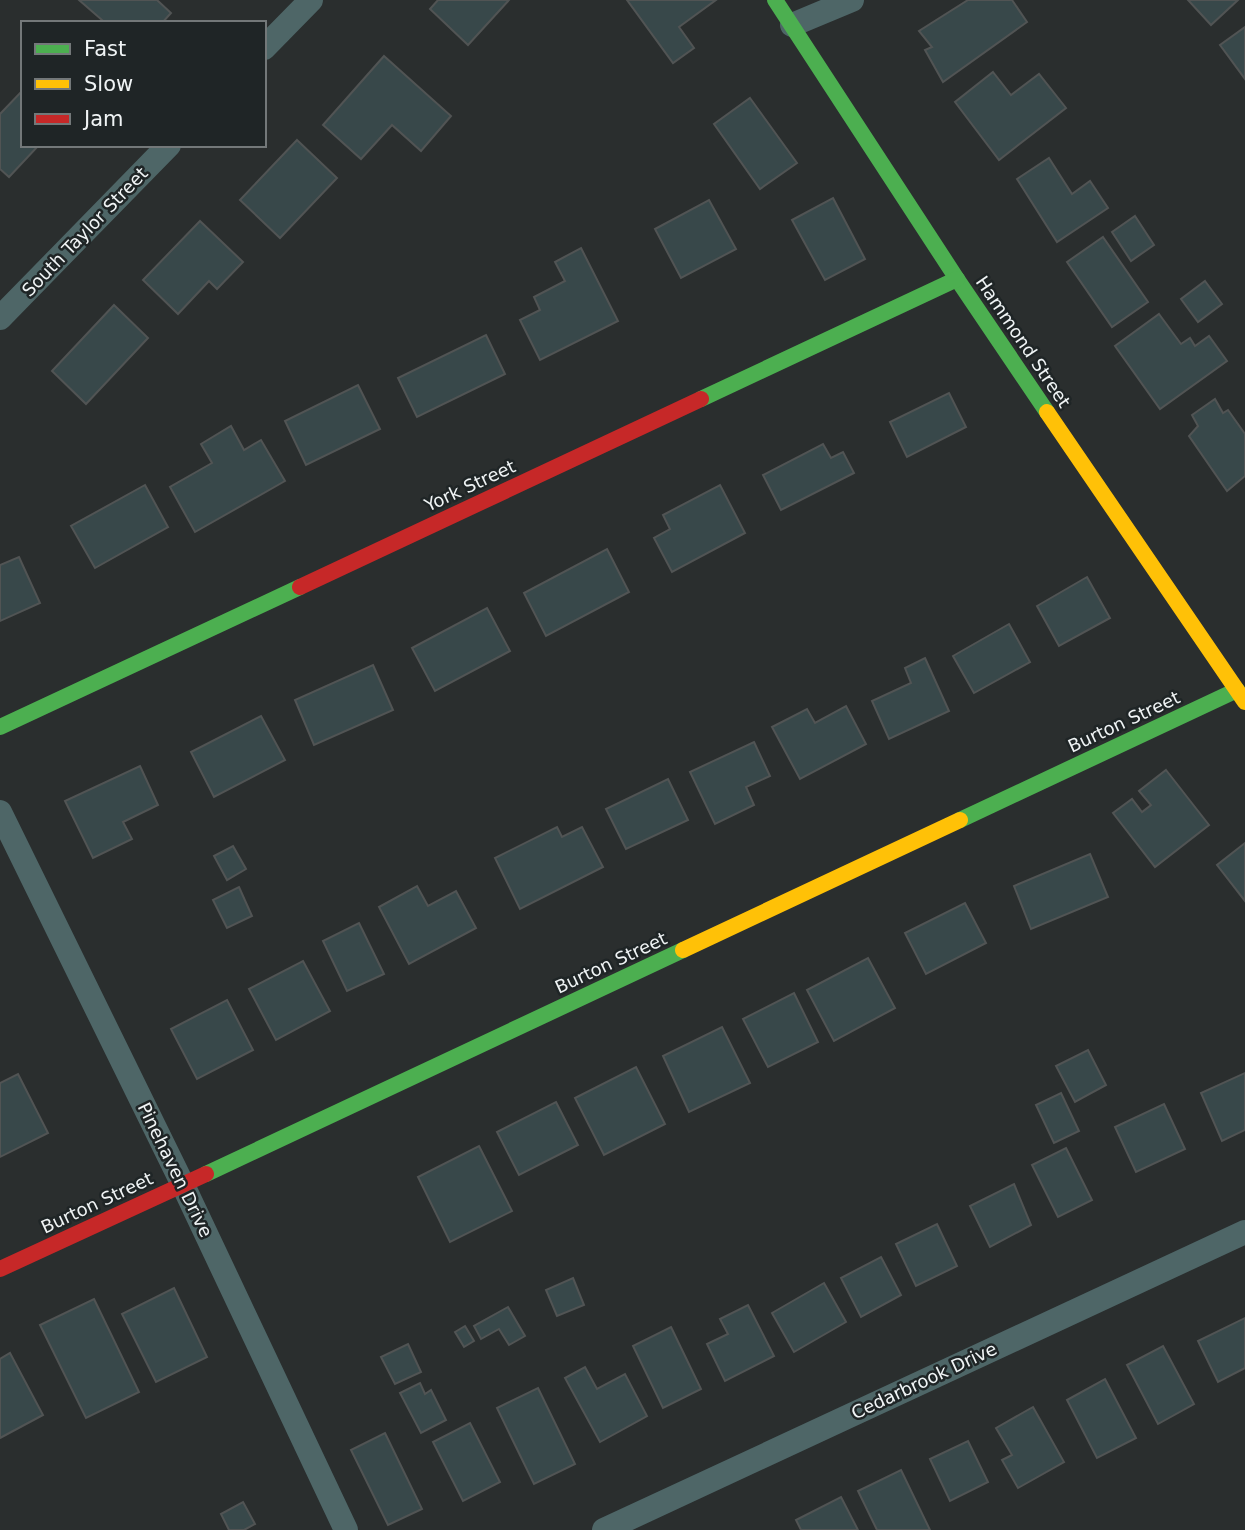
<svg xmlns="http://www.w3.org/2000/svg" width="1245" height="1530" viewBox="0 0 1245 1530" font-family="'DejaVu Sans',sans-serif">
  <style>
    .building { fill: #38484a; stroke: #515454; stroke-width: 2 }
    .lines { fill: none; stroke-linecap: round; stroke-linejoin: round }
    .street { stroke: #4e6667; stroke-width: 24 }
    .fast { stroke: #4caf50; stroke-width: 16 }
    .slow { stroke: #ffc107; stroke-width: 16 }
    .jam { stroke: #c62828; stroke-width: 16 }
    .labels { text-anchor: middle; stroke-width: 5; stroke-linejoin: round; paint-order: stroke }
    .street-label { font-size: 18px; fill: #f0f4f5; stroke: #1f2526 }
  </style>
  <rect width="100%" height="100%" fill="#2a2e2e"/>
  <!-- building -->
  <g class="building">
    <polygon points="79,0 157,0 171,13 162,23 99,23 102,20"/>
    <polygon points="438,0 509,0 468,45 430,9"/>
    <polygon points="627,0 716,0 679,27 694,48 673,63"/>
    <polygon points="968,0 1012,0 1027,22 943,82 925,50 932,47 919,31"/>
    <polygon points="1188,0 1238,0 1211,25"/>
    <polygon points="1245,27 1245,79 1220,45"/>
    <polygon points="384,56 451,116 421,151 392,125 361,159 323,125"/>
    <polygon points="993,72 1011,95 1039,74 1066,108 999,160 955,102"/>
    <polygon points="23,90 23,145 39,145 9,177 0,169 0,114"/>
    <polygon points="750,98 797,163 760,189 714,124"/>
    <polygon points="297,140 337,178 280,238 240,200"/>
    <polygon points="1049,158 1072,194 1090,181 1108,208 1057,242 1017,179"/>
    <polygon points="833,198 865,259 825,280 792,220"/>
    <polygon points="709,200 736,249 681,278 655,229"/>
    <polygon points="1135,216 1154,245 1131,261 1112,232"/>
    <polygon points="200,221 243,262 217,289 209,281 178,314 143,280"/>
    <polygon points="1103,237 1148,302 1112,327 1067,262"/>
    <polygon points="581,248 618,321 540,360 520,320 540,310 534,297 565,281 555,262"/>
    <polygon points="1205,281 1222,304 1198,322 1181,299"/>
    <polygon points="114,305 148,338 86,404 52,371"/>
    <polygon points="1159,314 1181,344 1190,338 1195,346 1209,336 1227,361 1160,409 1115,346"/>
    <polygon points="486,335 505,374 417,417 398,378"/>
    <polygon points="358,385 380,429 306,465 285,421"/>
    <polygon points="949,393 966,427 907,457 890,422"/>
    <polygon points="1215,399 1223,413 1228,410 1245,434 1245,476 1227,491 1189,436 1198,426 1192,415"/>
    <polygon points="231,426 244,450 261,440 285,481 195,532 170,487 212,463 201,444"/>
    <polygon points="823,444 831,458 843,452 854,473 781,510 763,475"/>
    <polygon points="145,485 168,527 95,568 71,526"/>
    <polygon points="720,485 745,533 672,572 654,538 670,529 663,515"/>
    <polygon points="607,549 629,592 546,636 524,593"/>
    <polygon points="19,557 40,603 0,621 0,565"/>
    <polygon points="1087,577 1110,618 1059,646 1037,606"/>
    <polygon points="487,608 510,651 435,691 412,648"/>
    <polygon points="1009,624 1030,662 974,693 953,656"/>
    <polygon points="925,658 949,711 889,739 872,701 911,683 905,668"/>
    <polygon points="373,665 393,710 314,745 295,700"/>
    <polygon points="846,706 866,744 800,779 772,727 807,709 815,723"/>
    <polygon points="261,716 285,760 214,797 191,752"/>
    <polygon points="754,742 770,776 746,787 754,805 715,824 690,772"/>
    <polygon points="140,766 158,805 123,822 132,839 93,858 65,801"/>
    <polygon points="1166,770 1209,825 1155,867 1113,813 1132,799 1142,812 1151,805 1139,791"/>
    <polygon points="668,779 688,820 626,849 606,809"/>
    <polygon points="557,827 562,837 582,827 603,867 520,909 495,858"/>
    <polygon points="1245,843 1245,901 1217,865"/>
    <polygon points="233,846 246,869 227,880 214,856"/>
    <polygon points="1090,854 1108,897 1031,929 1014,886"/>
    <polygon points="417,886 428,906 456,891 476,928 409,964 379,907"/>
    <polygon points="239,887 252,916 227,928 213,900"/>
    <polygon points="965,903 986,943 926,974 905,933"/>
    <polygon points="359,923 384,974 347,991 323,941"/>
    <polygon points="868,958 895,1008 834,1041 807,990"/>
    <polygon points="303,961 330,1011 276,1040 249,989"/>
    <polygon points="794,993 818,1042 768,1067 743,1019"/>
    <polygon points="227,1000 253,1050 197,1079 171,1029"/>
    <polygon points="722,1027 750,1083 689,1112 663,1056"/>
    <polygon points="1088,1050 1106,1085 1075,1102 1056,1066"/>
    <polygon points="636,1067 665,1124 604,1155 575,1098"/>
    <polygon points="1245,1073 1245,1130 1222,1141 1201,1093"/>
    <polygon points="18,1074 48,1133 0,1157 0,1083"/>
    <polygon points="1061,1093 1079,1131 1054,1143 1036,1105"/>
    <polygon points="556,1102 578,1145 519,1175 497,1132"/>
    <polygon points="1164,1104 1185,1149 1136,1172 1115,1127"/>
    <polygon points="479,1146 512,1211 450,1242 418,1177"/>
    <polygon points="1066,1148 1092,1200 1058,1217 1032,1165"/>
    <polygon points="1014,1184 1031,1225 990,1247 970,1206"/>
    <polygon points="937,1224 957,1266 916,1286 896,1244"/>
    <polygon points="881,1257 901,1295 861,1317 841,1278"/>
    <polygon points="573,1278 584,1305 557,1316 546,1290"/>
    <polygon points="824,1283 846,1322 794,1352 772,1313"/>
    <polygon points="174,1288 207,1357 156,1382 122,1314"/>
    <polygon points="94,1299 139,1392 86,1418 40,1325"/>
    <polygon points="748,1305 774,1356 725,1381 707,1344 728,1334 720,1319"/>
    <polygon points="508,1307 525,1336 509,1345 499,1329 481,1339 474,1326"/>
    <polygon points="1245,1318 1245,1368 1218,1382 1198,1341"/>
    <polygon points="465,1326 474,1341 464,1347 455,1332"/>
    <polygon points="671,1327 701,1389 663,1408 633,1346"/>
    <polygon points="408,1344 421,1372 395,1384 381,1357"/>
    <polygon points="1163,1346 1194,1404 1158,1424 1127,1365"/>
    <polygon points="10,1353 43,1415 0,1438 0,1359"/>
    <polygon points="585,1367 597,1389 625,1374 647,1416 600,1442 565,1378"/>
    <polygon points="1105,1379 1136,1438 1097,1458 1067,1400"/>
    <polygon points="420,1383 425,1394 431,1390 446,1420 421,1433 400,1393"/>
    <polygon points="538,1388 575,1464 534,1484 497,1408"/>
    <polygon points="1033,1407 1064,1462 1018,1488 1002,1460 1012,1455 996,1428"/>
    <polygon points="470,1423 500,1482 463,1501 433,1442"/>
    <polygon points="385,1433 422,1509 388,1525 351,1450"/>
    <polygon points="968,1441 988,1482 950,1501 930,1459"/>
    <polygon points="901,1470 930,1530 877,1530 858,1491"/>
    <polygon points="841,1497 858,1530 801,1530 796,1520"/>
    <polygon points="243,1502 255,1524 244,1530 229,1530 221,1514"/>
  </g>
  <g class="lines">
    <!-- street -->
    <g class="street">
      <polyline points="792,25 852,0"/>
      <polyline points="264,48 311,0"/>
      <polyline points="0,318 169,145"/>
      <polyline points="0,812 183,1185 346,1530"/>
      <polyline points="604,1530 1245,1232"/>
    </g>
    <!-- fast -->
    <g class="fast">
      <polyline points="775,0 957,279 1047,412"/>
      <polyline points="701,399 957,279"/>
      <polyline points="0,727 300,587"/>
      <polyline points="960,820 1237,690"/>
      <polyline points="206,1174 683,950"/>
    </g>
    <!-- slow -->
    <g class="slow">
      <polyline points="1047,412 1245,702"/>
      <polyline points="683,950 960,820"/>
    </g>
    <!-- jam -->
    <g class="jam">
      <polyline points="300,587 701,399"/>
      <polyline points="0,1269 206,1174"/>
    </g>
  </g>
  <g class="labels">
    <!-- street labels -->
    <g class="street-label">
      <text transform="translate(85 232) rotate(-46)" y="6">South Taylor Street</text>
      <text transform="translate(1023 342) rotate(56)" y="6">Hammond Street</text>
      <text transform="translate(470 486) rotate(-25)" y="6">York Street</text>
      <text transform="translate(1124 722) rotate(-25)" y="6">Burton Street</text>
      <text transform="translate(611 963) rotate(-25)" y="6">Burton Street</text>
      <text transform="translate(175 1170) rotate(64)" y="6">Pinehaven Drive</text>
      <text transform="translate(97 1203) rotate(-25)" y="6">Burton Street</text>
      <text transform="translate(924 1381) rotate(-25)" y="6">Cedarbrook Drive</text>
    </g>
  </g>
  <!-- legend -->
  <rect x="21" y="21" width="245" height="126" fill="#1f2526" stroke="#737879" stroke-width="2"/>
  <rect x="35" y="44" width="35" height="10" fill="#4caf50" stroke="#737879" stroke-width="2"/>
  <text x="84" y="56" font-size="21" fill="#f0f4f5">Fast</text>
  <rect x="35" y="79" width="35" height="10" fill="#ffc107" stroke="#737879" stroke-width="2"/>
  <text x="84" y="91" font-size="21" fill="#f0f4f5">Slow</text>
  <rect x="35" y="114" width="35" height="10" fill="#c62828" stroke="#737879" stroke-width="2"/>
  <text x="84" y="126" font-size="21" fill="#f0f4f5">Jam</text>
</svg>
